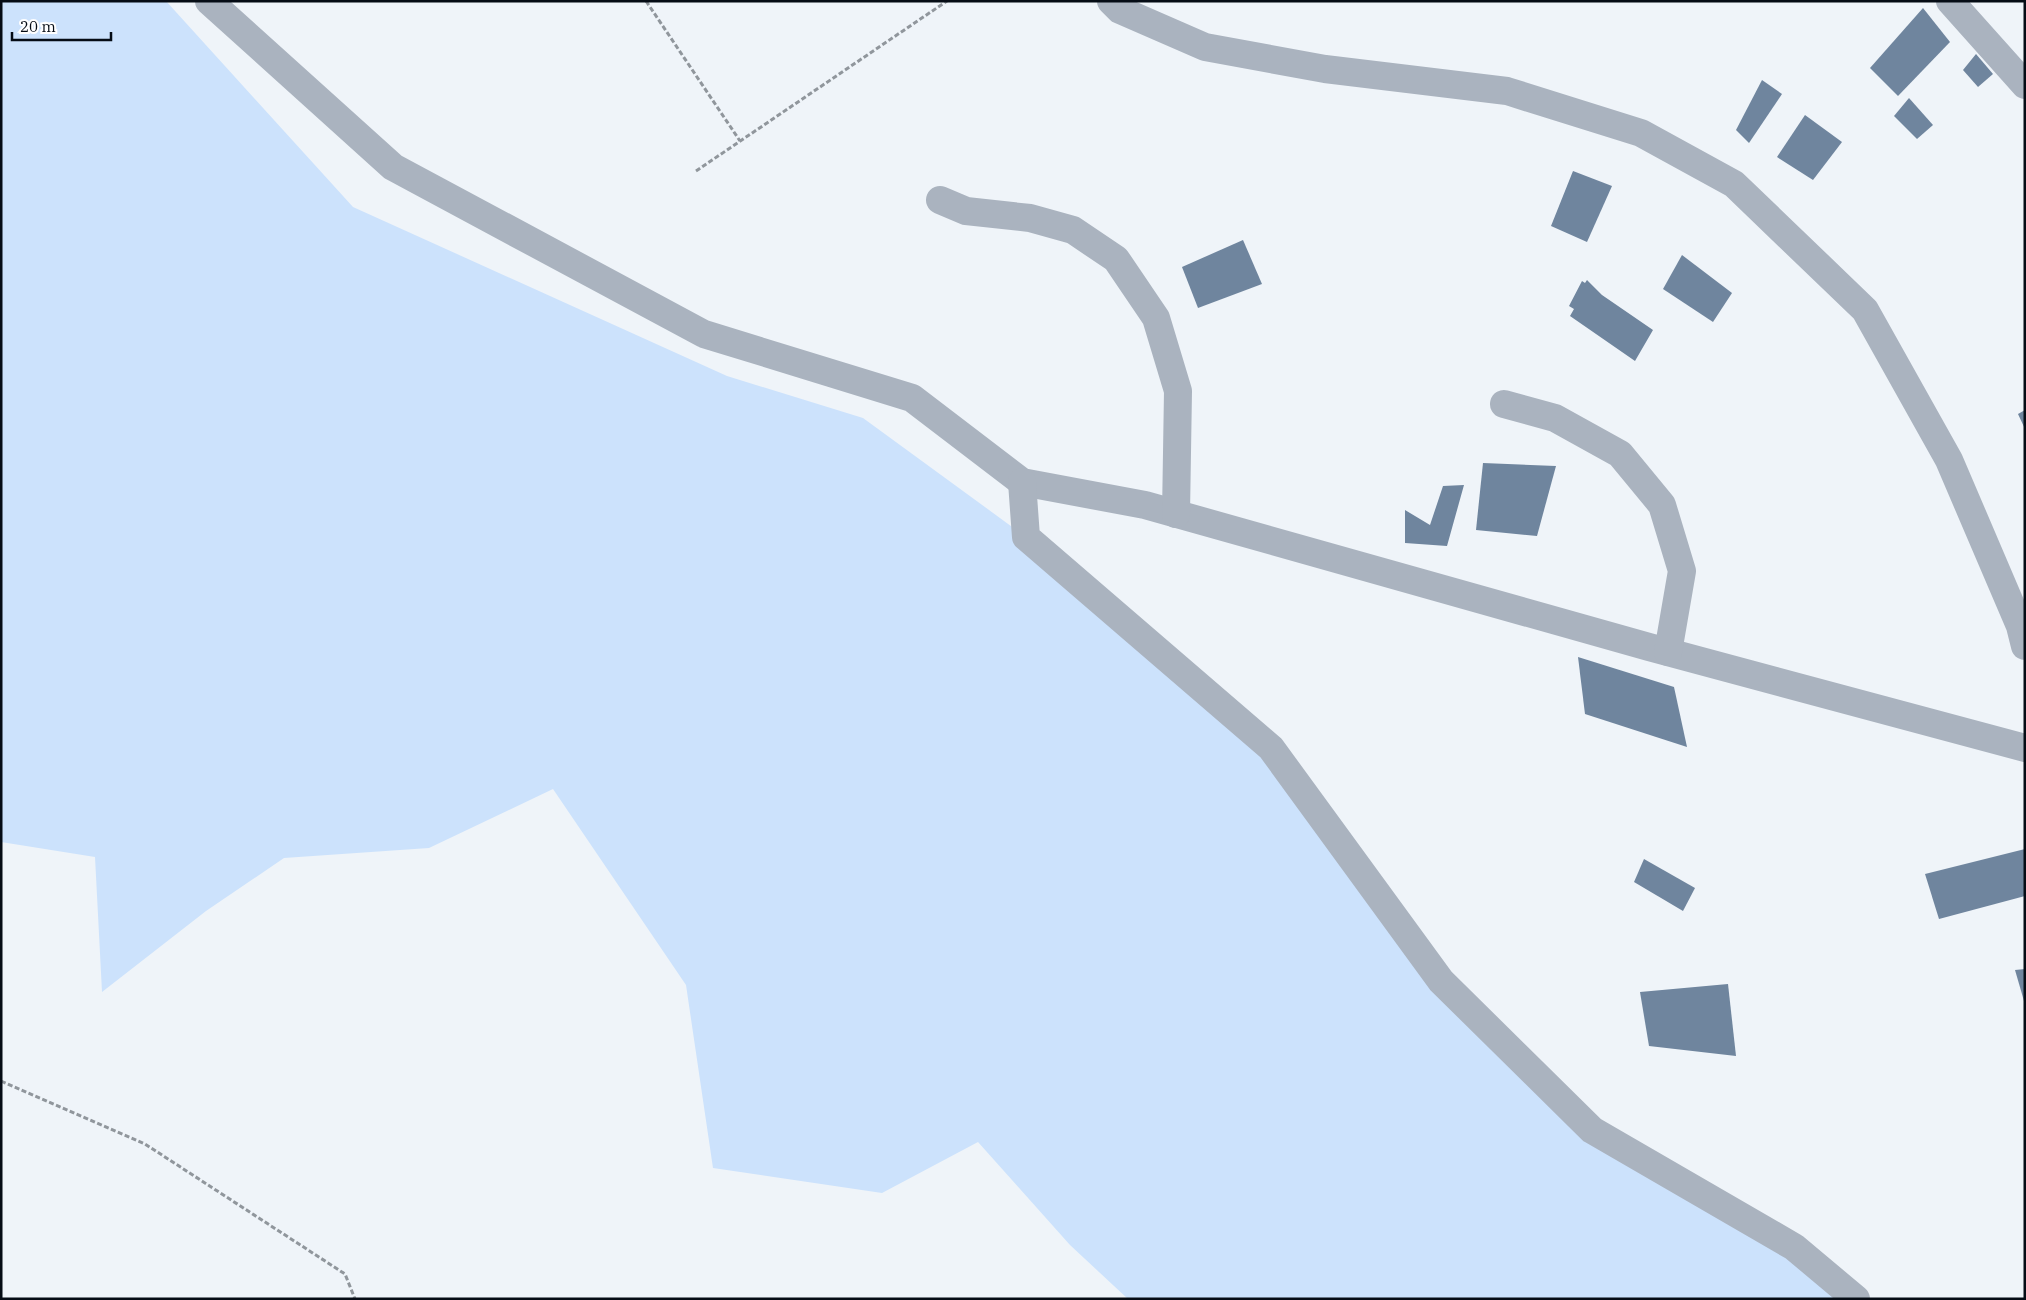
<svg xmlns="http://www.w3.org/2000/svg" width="2026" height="1300" viewBox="0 0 2026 1300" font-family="'IBM Plex Serif',serif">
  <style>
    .green { fill: #cce2fc }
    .building { fill: #6f859e }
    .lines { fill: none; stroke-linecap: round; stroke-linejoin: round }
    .path { stroke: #90969c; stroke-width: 3; stroke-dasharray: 5 2.5; stroke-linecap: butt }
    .minor { stroke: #aab3bf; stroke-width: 28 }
  </style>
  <rect width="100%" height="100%" fill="#eff4f9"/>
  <!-- green -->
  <polygon class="green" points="1,1 166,1 353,207 727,376 863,418 1026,537 1271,748 1441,981 1592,1130 1856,1299 1128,1299 1070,1245 978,1142 882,1193 713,1168 686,985 553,789 429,848 284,858 206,911 102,992 95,857 1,842"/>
  <!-- building -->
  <g class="building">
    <polygon points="1923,8 1950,42 1898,96 1870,68"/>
    <polygon points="1976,54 1993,74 1978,87 1963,70"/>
    <polygon points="1762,80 1782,94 1749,143 1736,130"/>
    <polygon points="1909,98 1933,125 1917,139 1894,116"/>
    <polygon points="1805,115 1842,142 1813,180 1777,157"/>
    <polygon points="1573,171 1612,186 1587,242 1551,226"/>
    <polygon points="1243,240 1262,284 1198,308 1182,267"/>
    <polygon points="1682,255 1732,293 1713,322 1663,289"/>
    <polygon points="1587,280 1602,295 1653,330 1635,361 1570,316 1574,309 1569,306 1582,281 1585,283"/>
    <polygon points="2025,410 2025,429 2018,414"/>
    <polygon points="1483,463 1556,466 1537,536 1476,530"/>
    <polygon points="1464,485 1447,546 1405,543 1405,510 1430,525 1443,486"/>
    <polygon points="1578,657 1674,687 1687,747 1585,714"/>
    <polygon points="2025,849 2025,896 1939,919 1925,874"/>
    <polygon points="1644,859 1695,888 1683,911 1634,882"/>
    <polygon points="2025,969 2025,1001 2024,1001 2015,970"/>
    <polygon points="1728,984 1736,1056 1649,1046 1640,992"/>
  </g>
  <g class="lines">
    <!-- path -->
    <g class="path">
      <polyline points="646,1 740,141"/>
      <polyline points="696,171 947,1"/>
      <polyline points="1,1081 145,1144 345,1274 355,1299"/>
    </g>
    <!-- minor -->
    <g class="minor">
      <polyline points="209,1 393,167 704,334 912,398 1022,482 1145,505 1649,647 2025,748"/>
      <polyline points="1111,1 1120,10 1205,47 1325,69 1507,91 1641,133 1734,184 1865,310 1949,460 2020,626 2025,646"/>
      <polyline points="1950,1 2025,85"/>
      <polyline points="940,200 966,211 1030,218 1073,230 1116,259 1156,318 1178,391 1176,514"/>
      <polyline points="1504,404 1555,418 1620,454 1662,505 1682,571 1668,652"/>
      <polyline points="1022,482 1026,537 1271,748 1441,981 1592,1130 1794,1247 1856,1299"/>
    </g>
  </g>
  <!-- border -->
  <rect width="2026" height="1300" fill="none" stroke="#050c15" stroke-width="5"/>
  <!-- scale -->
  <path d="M12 32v8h99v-8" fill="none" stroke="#050c15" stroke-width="2.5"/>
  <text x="20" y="32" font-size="15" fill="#050c15" stroke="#ffffff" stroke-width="4" paint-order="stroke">20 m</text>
</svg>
